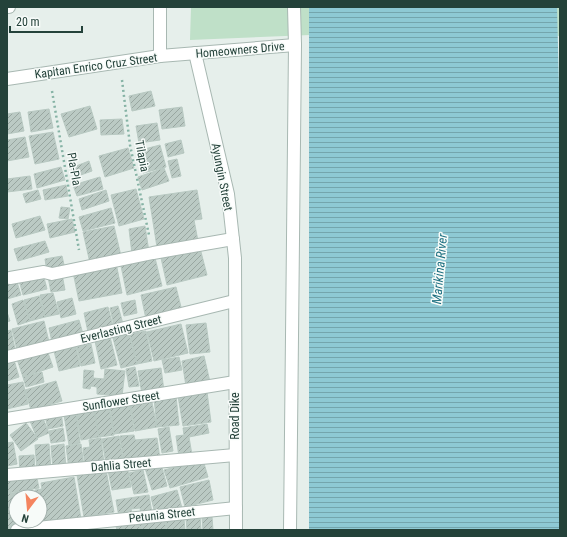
<svg xmlns="http://www.w3.org/2000/svg" width="567" height="537" viewBox="0 0 567 537" font-family="'Roboto Condensed',sans-serif">
  <style>
    .green { fill: #bfe0c8 }
    .water { fill: url(#water-rules) }
    .building { fill: url(#building-hatch); stroke: #b8c9c2 }
    .lines { fill: none; stroke-linecap: round; stroke-linejoin: round }
    .street-casing { stroke: #a8b8b2; stroke-width: 14 }
    .path { stroke: #86b3a5; stroke-width: 2.5; stroke-dasharray: 2 3; stroke-linecap: butt }
    .street { stroke: #fff; stroke-width: 12 }
    .labels { text-anchor: middle; stroke-width: 3; stroke-linejoin: round; paint-order: stroke }
    .street-label { font-size: 12px; fill: #24423a; stroke: #f7fbf9 }
    .water-label { font-size: 13px; font-style: italic; fill: #1c6f80; stroke: #f7fbf9 }
  </style>
  <defs>
    <pattern id="water-rules" width="6" height="5" patternUnits="userSpaceOnUse"><rect width="6" height="5" fill="#8ec9d4"/><path d="M0 2.5h6" fill="none" stroke="#74a5ad"/></pattern>
    <pattern id="building-hatch" width="6" height="6" patternUnits="userSpaceOnUse"><rect width="6" height="6" fill="#bbcac4"/><path d="M-1 1l2-2M0 6l6-6M5 7l2-2" fill="none" stroke="#98a6a0"/></pattern>
  </defs>
  <rect width="100%" height="100%" fill="#e6efeb"/>
  <!-- green -->
  <g class="green">
    <polygon points="191,7 309,7 310,35 190,40"/>
    <rect x="557" y="7" width="3" height="29"/>
  </g>
  <!-- water -->
  <polygon class="water" points="309,7 557,7 560,126 560,530 309,530"/>
  <!-- building -->
  <g class="building">
    <polygon points="151,91 155,106 132,111 129,96"/>
    <polygon points="90,106 97,129 69,137 61,114"/>
    <polygon points="182,107 185,126 162,129 159,110"/>
    <polygon points="49,109 53,128 31,132 28,112"/>
    <polygon points="20,112 24,131 7,134 7,114"/>
    <polygon points="122,119 124,134 101,135 100,120"/>
    <polygon points="157,123 160,140 139,143 136,126"/>
    <polygon points="53,132 59,159 35,164 29,136"/>
    <polygon points="25,137 29,157 7,161 7,140"/>
    <polygon points="181,140 184,153 168,157 165,144"/>
    <polygon points="160,145 166,167 143,173 137,151"/>
    <polygon points="128,148 134,168 105,177 99,156"/>
    <polygon points="177,159 181,176 172,178 168,161"/>
    <polygon points="89,161 92,171 75,177 71,168"/>
    <polygon points="61,167 65,180 37,188 34,174"/>
    <polygon points="164,168 169,181 142,190 138,177"/>
    <polygon points="30,176 32,189 7,192 7,179"/>
    <polygon points="100,177 103,189 77,196 73,185"/>
    <polygon points="66,185 68,196 45,200 43,190"/>
    <polygon points="136,189 144,219 119,226 111,195"/>
    <polygon points="38,190 41,199 26,203 23,194"/>
    <polygon points="106,190 109,201 82,210 79,199"/>
    <polygon points="197,190 202,219 194,220 198,241 157,247 149,197"/>
    <polygon points="61,207 70,208 68,219 59,218"/>
    <polygon points="111,208 115,223 83,231 79,217"/>
    <polygon points="40,216 45,230 16,238 12,224"/>
    <polygon points="72,219 75,232 50,238 47,224"/>
    <polygon points="114,226 121,256 90,263 83,232"/>
    <polygon points="145,226 149,252 132,254 129,229"/>
    <polygon points="45,241 49,252 18,261 14,249"/>
    <polygon points="200,248 207,275 167,285 161,258"/>
    <polygon points="62,256 65,269 47,272 45,259"/>
    <polygon points="155,258 162,286 127,295 121,266"/>
    <polygon points="116,263 122,293 79,301 73,272"/>
    <polygon points="43,274 47,289 23,295 19,280"/>
    <polygon points="62,274 65,290 51,292 48,277"/>
    <polygon points="16,279 21,295 7,299 7,281"/>
    <polygon points="176,287 182,311 146,319 141,295"/>
    <polygon points="53,293 59,314 45,317 40,295"/>
    <polygon points="39,296 45,317 30,321 24,300"/>
    <polygon points="72,298 76,314 61,318 57,302"/>
    <polygon points="23,300 30,321 18,325 12,304"/>
    <polygon points="135,300 137,313 124,316 121,303"/>
    <polygon points="118,306 123,324 114,326 110,308"/>
    <polygon points="108,307 113,326 88,332 84,313"/>
    <polygon points="7,312 10,321 7,322"/>
    <polygon points="79,320 83,334 52,342 49,328"/>
    <polygon points="44,321 49,342 17,350 12,329"/>
    <polygon points="206,323 210,352 190,354 186,325"/>
    <polygon points="181,324 188,353 154,361 147,332"/>
    <polygon points="11,330 15,349 7,351 7,331"/>
    <polygon points="146,331 152,361 137,364 130,334"/>
    <polygon points="129,334 137,364 121,368 113,338"/>
    <polygon points="110,337 117,365 101,369 95,341"/>
    <polygon points="91,344 95,363 81,366 77,347"/>
    <polygon points="76,347 80,366 59,371 54,351"/>
    <polygon points="47,350 53,367 23,377 17,359"/>
    <polygon points="204,356 210,382 186,386 182,361"/>
    <polygon points="179,357 182,370 165,373 162,360"/>
    <polygon points="14,360 19,377 7,381 7,361"/>
    <polygon points="135,367 139,386 129,387 126,369"/>
    <polygon points="161,368 164,391 142,394 138,371"/>
    <polygon points="105,369 125,371 122,396 97,394 97,387 91,386 90,389 83,388 84,370 94,371 93,378 104,379"/>
    <polygon points="42,372 44,382 26,387 23,377"/>
    <polygon points="56,381 62,401 31,410 25,390"/>
    <polygon points="23,382 28,404 7,409 7,385"/>
    <polygon points="207,392 211,422 183,426 178,396"/>
    <polygon points="176,396 179,425 157,427 154,398"/>
    <polygon points="151,398 157,427 135,431 130,402"/>
    <polygon points="130,404 134,431 114,434 110,407"/>
    <polygon points="109,407 114,435 99,437 94,410"/>
    <polygon points="94,410 99,437 81,440 76,413"/>
    <polygon points="61,413 63,426 48,429 45,416"/>
    <polygon points="76,414 80,443 69,445 64,415"/>
    <polygon points="42,416 49,433 37,438 30,421"/>
    <polygon points="26,423 38,439 21,451 10,435"/>
    <polygon points="207,424 209,433 189,437 192,455 179,457 176,436 184,435 183,428"/>
    <polygon points="169,427 173,451 162,453 158,429"/>
    <polygon points="63,428 65,441 51,443 49,431"/>
    <polygon points="134,435 135,440 157,438 160,459 124,464 120,436"/>
    <polygon points="119,436 123,461 106,464 102,439"/>
    <polygon points="101,438 104,464 85,467 83,448 90,447 89,440"/>
    <polygon points="13,442 17,464 7,466 7,443"/>
    <polygon points="49,444 51,470 37,471 35,445"/>
    <polygon points="64,444 66,468 53,469 51,446"/>
    <polygon points="81,444 84,467 69,469 66,446"/>
    <polygon points="34,455 35,471 20,472 19,456"/>
    <polygon points="203,460 208,477 170,488 164,470"/>
    <polygon points="161,464 167,486 152,490 145,468"/>
    <polygon points="127,466 131,487 112,490 108,470"/>
    <polygon points="106,470 114,512 84,517 77,475"/>
    <polygon points="143,470 148,492 134,494 129,473"/>
    <polygon points="36,474 39,488 7,493 7,479"/>
    <polygon points="74,477 81,519 42,526 40,518 40,497 36,497 35,490 42,489 41,483"/>
    <polygon points="209,480 213,500 185,507 180,487"/>
    <polygon points="32,489 34,497 16,497 16,506 13,493"/>
    <polygon points="177,490 182,508 155,514 151,497"/>
    <polygon points="13,493 16,511 16,521 18,521 19,526 7,529 7,494"/>
    <polygon points="149,495 152,513 141,514 140,508 131,509 132,515 119,517 116,500"/>
    <polygon points="200,516 201,530 187,530 186,518"/>
    <polygon points="202,517 212,517 213,530 203,530"/>
    <polygon points="184,519 185,530 167,530 166,521"/>
    <polygon points="165,520 166,530 140,530 139,524"/>
    <polygon points="19,521 39,521 39,522 20,526"/>
    <polygon points="138,522 140,530 117,530 116,526"/>
  </g>
  <g class="lines">
    <defs>
      <g id="street">
        <polyline points="7,7 9,7"/>
        <polyline points="160,7 160,56"/>
        <polyline points="195,53 228,194 235,258 236,530"/>
        <polyline points="7,79 160,56 295,45"/>
        <polyline points="10,278 44,272 52,274 153,253 233,239"/>
        <polyline points="7,357 230,302 235,302"/>
        <polyline points="7,419 235,382"/>
        <polyline points="7,475 235,455"/>
        <polyline points="17,530 236,508"/>
        <polyline points="290,530 295,45 294,7"/>
      </g>
    </defs>
    <!-- street casing -->
    <use href="#street" class="street-casing"/>
    <!-- path -->
    <g class="path">
      <polyline points="122,80 130,145 149,235"/>
      <polyline points="52,91 79,250"/>
    </g>
    <!-- street -->
    <use href="#street" class="street"/>
  </g>
  <g class="labels">
    <!-- street labels -->
    <g class="street-label">
      <text transform="translate(240 50) rotate(-5)" y="4">Homeowners Drive</text>
      <text transform="translate(96 66) rotate(-8)" y="4">Kapitan Enrico Cruz Street</text>
      <text transform="translate(142 156) rotate(79)" y="4">Tilapia</text>
      <text transform="translate(74 169) rotate(80)" y="4">Pla-Pla</text>
      <text transform="translate(222 177) rotate(79)" y="4">Ayungin Street</text>
      <text transform="translate(121 329) rotate(-14)" y="4">Everlasting Street</text>
      <text transform="translate(121 401) rotate(-9)" y="4">Sunflower Street</text>
      <text transform="translate(235 416) rotate(-90)" y="4">Road Dike</text>
      <text transform="translate(121 465) rotate(-5)" y="4">Dahlia Street</text>
      <text transform="translate(162 515) rotate(-6)" y="4">Petunia Street</text>
    </g>
    <!-- water labels -->
    <g class="water-label">
      <text transform="translate(439 269) rotate(-85)" y="5">Marikina River</text>
    </g>
  </g>
  <!-- border -->
  <rect width="567" height="537" fill="none" stroke="#24423a" stroke-width="16"/>
  <!-- north arrow -->
  <g transform="translate(28 509) rotate(196)"><circle r="19" fill="#f7fbf9" stroke="#a3b1ad"/>
  <path d="M0-3L7 15L0 10L-7 15Z" fill="#f4845f"/>
  <text y="-6" font-size="11" font-weight="bold" text-anchor="middle" fill="#24423a">N</text>
  </g>
  <!-- scale -->
  <path d="M10 26v6h72v-6" fill="none" stroke="#24423a" stroke-width="2"/>
  <text x="16" y="26" font-size="12" fill="#24423a" stroke="#f7fbf9" stroke-width="3" paint-order="stroke">20 m</text>
</svg>
